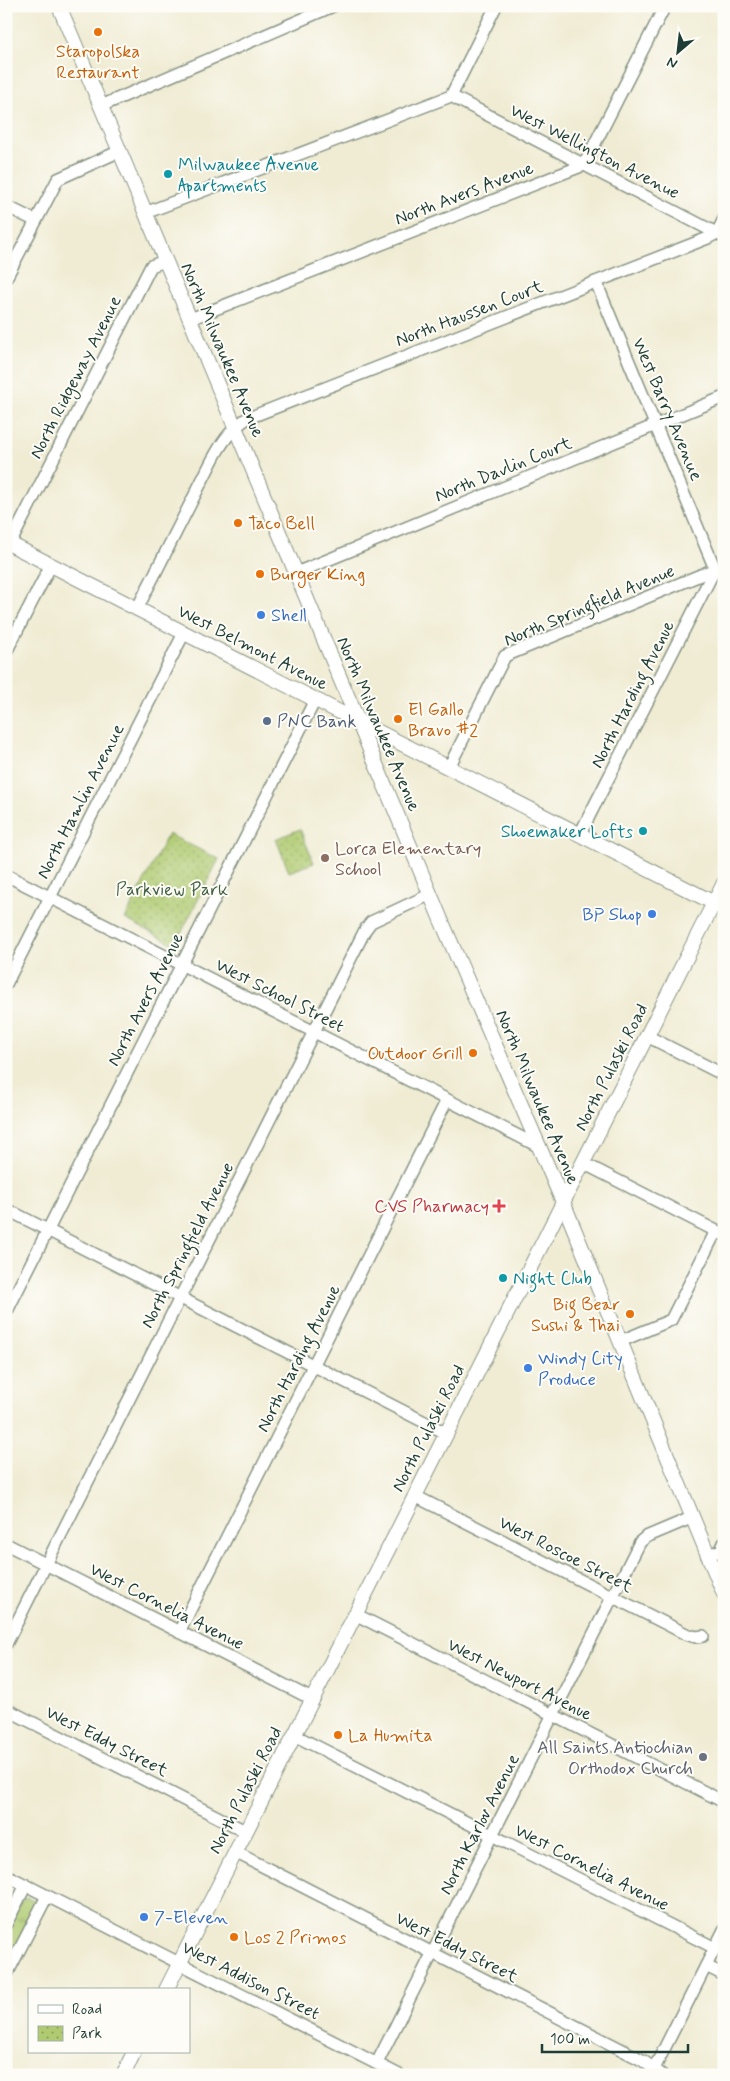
<svg xmlns="http://www.w3.org/2000/svg" width="730" height="2081" viewBox="0 0 730 2081" font-family="Mynerve,sans-serif">
  <style>
    .grass { fill: url(#grass-tufts); stroke: #678452 }
    .park { fill: url(#park-dots); stroke: #678452 }
    .lines { fill: none; stroke-linecap: round; stroke-linejoin: round }
    .minor-casing { stroke: #889484; stroke-width: 14 }
    .major-casing { stroke: #889484; stroke-width: 16 }
    .minor { stroke: #fff; stroke-width: 11 }
    .major { stroke: #fff; stroke-width: 14 }
    .food-dot { fill: #e8710a; stroke: #fdfcf7; stroke-width: 2 }
    .culture-dot { fill: #0f9aa8; stroke: #fdfcf7; stroke-width: 2 }
    .shop-dot { fill: #3f7fe0; stroke: #fdfcf7; stroke-width: 2 }
    .service-dot { fill: #5c6f8a; stroke: #fdfcf7; stroke-width: 2 }
    .education-dot { fill: #8d6e63; stroke: #fdfcf7; stroke-width: 2 }
    .health-dot { fill: #e0444e; stroke: #fdfcf7; stroke-width: 2 }
    .worship-dot { fill: #6b7280; stroke: #fdfcf7; stroke-width: 2 }
    .labels { text-anchor: middle; stroke-width: 4; stroke-linejoin: round; paint-order: stroke }
    .food-label { font-size: 18px; fill: #c56008; stroke: #fdfcf7; text-anchor: start }
    .street-label { font-size: 18px; fill: #1f3d34; stroke: #fdfcf7 }
    .culture-label { font-size: 18px; fill: #0d838f; stroke: #fdfcf7; text-anchor: start }
    .shop-label { font-size: 18px; fill: #366cbe; stroke: #fdfcf7; text-anchor: start }
    .service-label { font-size: 18px; fill: #4e5e75; stroke: #fdfcf7; text-anchor: start }
    .education-label { font-size: 18px; fill: #785e54; stroke: #fdfcf7; text-anchor: start }
    .park-label { font-size: 18px; fill: #436043; stroke: #fdfcf7 }
    .health-label { font-size: 18px; fill: #be3a42; stroke: #fdfcf7; text-anchor: end }
    .worship-label { font-size: 18px; fill: #5b616d; stroke: #fdfcf7; text-anchor: end }
  </style>
  <defs>
    <pattern id="grass-tufts" width="24" height="20" patternUnits="userSpaceOnUse" patternTransform="scale(1.25)"><rect width="24" height="20" fill="#afca70"/><path d="M3 7l-1-3M5 7V3M7 7l1-3M15 17l-1-3M17 17v-4M19 17l1-3" fill="none" stroke="#8ea55d"/></pattern>
    <pattern id="park-dots" width="8" height="8" patternUnits="userSpaceOnUse" patternTransform="scale(1.25)"><rect width="8" height="8" fill="#afca70"/><path d="M2 2h.1M6 6h.1" fill="none" stroke="#8ea55d" stroke-width="1.8" stroke-linecap="round"/></pattern>
  </defs>
  <rect width="100%" height="100%" fill="#fdfcf7"/>
  <filter id="ink" filterUnits="userSpaceOnUse"><feTurbulence type="fractalNoise" baseFrequency=".02" numOctaves="2"/><feDisplacementMap in="SourceGraphic" scale="10" xChannelSelector="R" yChannelSelector="G"/><feConvolveMatrix kernelMatrix="1 2 1 2 8 2 1 2 1" color-interpolation-filters="sRGB"/></filter>
  <filter id="wash" filterUnits="userSpaceOnUse"><feTurbulence type="fractalNoise" baseFrequency=".0096" numOctaves="4" result="noise"/><feDisplacementMap in="SourceGraphic" scale="20" xChannelSelector="R" yChannelSelector="G"/><feGaussianBlur stdDeviation="1.12" result="paint"/><feColorMatrix in="noise" values="0 0 0 0 0 0 0 0 0 0 0 0 0 0 0 0 0 1.4 0 .05"/><feComposite in="paint" operator="in"/></filter>
  <g filter="url(#wash)">
    <rect width="100%" height="100%" fill="#f0ecd4"/>
    <!-- grass -->
    <polygon class="grass" points="26,1897 34,1900 35,1907 6,1967 6,1932 21,1902"/>
    <!-- park -->
    <g class="park">
      <polygon points="300,829 314,863 289,872 276,839"/>
      <polygon points="168,834 219,859 175,945 125,919"/>
    </g>
  </g>
  <g filter="url(#ink)">
    <g class="lines">
      <defs>
        <g id="minor">
          <polyline points="451,96 724,237"/>
          <polyline points="101,106 333,6"/>
          <polyline points="6,206 36,221"/>
          <polyline points="145,213 451,96 496,6"/>
          <polyline points="6,278 58,179 120,151"/>
          <polyline points="596,282 715,569 724,573"/>
          <polyline points="190,319 584,165 665,6"/>
          <polyline points="10,544 151,266 165,261"/>
          <polyline points="296,573 724,397"/>
          <path d="M137,609L212,461C221,444 230,430 246,419L708,238L717,233L724,219"/>
          <polyline points="6,652 51,565"/>
          <polyline points="449,767 505,656 715,569"/>
          <polyline points="580,834 715,569"/>
          <polyline points="6,875 538,1146"/>
          <polyline points="6,984 184,633"/>
          <polyline points="647,1036 724,1075"/>
          <polyline points="583,1163 724,1235"/>
          <polyline points="6,1209 446,1433"/>
          <polyline points="6,1313 315,700"/>
          <polyline points="621,1341 671,1320 716,1231"/>
          <polyline points="415,1496 686,1634 696,1637 703,1636"/>
          <polyline points="6,1544 312,1699"/>
          <polyline points="707,1556 721,1550 724,1543"/>
          <polyline points="355,1614 724,1802"/>
          <polyline points="179,1632 447,1100"/>
          <polyline points="6,1644 365,930 371,922 431,894"/>
          <polyline points="6,1709 245,1831"/>
          <polyline points="294,1735 715,1948"/>
          <polyline points="235,1852 642,2060 662,2075"/>
          <polyline points="6,1875 399,2075"/>
          <polyline points="6,1924 26,1885"/>
          <polyline points="706,1966 724,1975"/>
          <polyline points="6,1976 47,1896"/>
          <polyline points="377,2063 640,1542 646,1537 691,1518"/>
          <polyline points="651,2075 724,1930"/>
        </g>
        <g id="major">
          <polyline points="59,6 439,915 563,1202 724,1594"/>
          <polyline points="6,542 724,908"/>
          <polyline points="166,1990 724,883"/>
          <polyline points="123,2075 134,2052"/>
        </g>
      </defs>
      <!-- minor casing -->
      <use href="#minor" class="minor-casing"/>
      <!-- major casing -->
      <use href="#major" class="major-casing"/>
      <!-- minor -->
      <use href="#minor" class="minor"/>
      <!-- major -->
      <use href="#major" class="major"/>
    </g>
  </g>
  <!-- markers -->
  <g class="food-dot">
    <circle cx="98" cy="32" r="5"/>
    <circle cx="238" cy="523" r="5"/>
    <circle cx="260" cy="574" r="5"/>
    <circle cx="398" cy="719" r="5"/>
    <circle cx="473" cy="1053" r="5"/>
    <circle cx="630" cy="1314" r="5"/>
    <circle cx="338" cy="1735" r="5"/>
    <circle cx="234" cy="1937" r="5"/>
  </g>
  <g class="culture-dot">
    <circle cx="168" cy="174" r="5"/>
    <circle cx="643" cy="831" r="5"/>
    <circle cx="503" cy="1278" r="5"/>
  </g>
  <g class="shop-dot">
    <circle cx="261" cy="615" r="5"/>
    <circle cx="652" cy="914" r="5"/>
    <circle cx="528" cy="1368" r="5"/>
    <circle cx="144" cy="1917" r="5"/>
  </g>
  <circle class="service-dot" cx="267" cy="721" r="5"/>
  <circle class="education-dot" cx="325" cy="858" r="5"/>
  <path class="health-dot" d="M496.5 1198.5h5v5h5v5h-5v5h-5v-5h-5v-5h5z"/>
  <circle class="worship-dot" cx="703" cy="1757" r="5"/>
  <g class="labels">
    <!-- food labels -->
    <g class="food-label">
      <text x="98" y="57" text-anchor="middle">Staropolska<tspan x="98" dy="21">Restaurant</tspan></text>
      <text x="248" y="529">Taco Bell</text>
      <text x="270" y="580">Burger King</text>
      <text x="408" y="715">El Gallo<tspan x="408" dy="21">Bravo #2</tspan></text>
      <text x="463" y="1059" text-anchor="end">Outdoor Grill</text>
      <text x="620" y="1310" text-anchor="end">Big Bear<tspan x="620" dy="21">Sushi &amp; Thai</tspan></text>
      <text x="348" y="1741">La Humita</text>
      <text x="244" y="1943">Los 2 Primos</text>
    </g>
    <!-- street labels -->
    <g class="street-label">
      <text transform="translate(595 151) rotate(27)" y="6">West Wellington Avenue</text>
      <text transform="translate(464 193) rotate(-21)" y="6">North Avers Avenue</text>
      <text transform="translate(469 313) rotate(-21)" y="6">North Haussen Court</text>
      <text transform="translate(223 350) rotate(67)" y="6">North Milwaukee Avenue</text>
      <text transform="translate(75 377) rotate(-63)" y="6">North Ridgeway Avenue</text>
      <text transform="translate(668 409) rotate(67)" y="6">West Barry Avenue</text>
      <text transform="translate(503 469) rotate(-22)" y="6">North Davlin Court</text>
      <text transform="translate(589 605) rotate(-23)" y="6">North Springfield Avenue</text>
      <text transform="translate(253 647) rotate(27)" y="6">West Belmont Avenue</text>
      <text transform="translate(632 694) rotate(-63)" y="6">North Harding Avenue</text>
      <text transform="translate(379 724) rotate(67)" y="6">North Milwaukee Avenue</text>
      <text transform="translate(80 801) rotate(-63)" y="6">North Hamlin Avenue</text>
      <text transform="translate(280 995) rotate(27)" y="6">West School Street</text>
      <text transform="translate(145 999) rotate(-63)" y="6">North Avers Avenue</text>
      <text transform="translate(611 1067) rotate(-63)" y="6">North Pulaski Road</text>
      <text transform="translate(538 1097) rotate(67)" y="6">North Milwaukee Avenue</text>
      <text transform="translate(187 1245) rotate(-63)" y="6">North Springfield Avenue</text>
      <text transform="translate(298 1358) rotate(-63)" y="6">North Harding Avenue</text>
      <text transform="translate(428 1428) rotate(-63)" y="6">North Pulaski Road</text>
      <text transform="translate(566 1554) rotate(27)" y="6">West Roscoe Street</text>
      <text transform="translate(167 1606) rotate(27)" y="6">West Cornelia Avenue</text>
      <text transform="translate(520 1679) rotate(27)" y="6">West Newport Avenue</text>
      <text transform="translate(107 1741) rotate(27)" y="6">West Eddy Street</text>
      <text transform="translate(245 1790) rotate(-63)" y="6">North Pulaski Road</text>
      <text transform="translate(479 1824) rotate(-63)" y="6">North Karlov Avenue</text>
      <text transform="translate(592 1867) rotate(27)" y="6">West Cornelia Avenue</text>
      <text transform="translate(457 1947) rotate(27)" y="6">West Eddy Street</text>
      <text transform="translate(251 1980) rotate(27)" y="6">West Addison Street</text>
    </g>
    <!-- culture labels -->
    <g class="culture-label">
      <text x="178" y="170">Milwaukee Avenue<tspan x="178" dy="21">Apartments</tspan></text>
      <text x="633" y="837" text-anchor="end">Shoemaker Lofts</text>
      <text x="513" y="1284">Night Club</text>
    </g>
    <!-- shop labels -->
    <g class="shop-label">
      <text x="271" y="621">Shell</text>
      <text x="642" y="920" text-anchor="end">BP Shop</text>
      <text x="538" y="1364">Windy City<tspan x="538" dy="21">Produce</tspan></text>
      <text x="154" y="1923">7-Eleven</text>
    </g>
    <!-- service labels -->
    <g class="service-label">
      <text x="277" y="727">PNC Bank</text>
    </g>
    <!-- education labels -->
    <g class="education-label">
      <text x="335" y="854">Lorca Elementary<tspan x="335" dy="21">School</tspan></text>
    </g>
    <!-- park labels -->
    <g class="park-label">
      <text x="172" y="895">Parkview Park</text>
    </g>
    <!-- health labels -->
    <g class="health-label">
      <text x="489" y="1212">CVS Pharmacy</text>
    </g>
    <!-- worship labels -->
    <g class="worship-label">
      <text x="693" y="1753">All Saints Antiochian<tspan x="693" dy="21">Orthodox Church</tspan></text>
    </g>
  </g>
  <!-- margin -->
  <rect width="730" height="2081" fill="none" stroke="#fdfcf7" stroke-width="25"/>
  <!-- legend -->
  <rect x="28" y="1988" width="162" height="65" fill="#fdfcf7" stroke="#a4b0a9"/>
  <rect x="38" y="2005" width="25" height="8" fill="#ffffff" stroke="#a4b0a9"/>
  <text x="72" y="2014" font-size="15" fill="#1f3d34">Road</text>
  <rect x="38" y="2026" width="25" height="15" fill="url(#park-dots)" stroke="#a4b0a9"/>
  <text x="72" y="2038" font-size="15" fill="#1f3d34">Park</text>
  <!-- north arrow -->
  <g transform="translate(678 52) rotate(208)" stroke="#fdfcf7" stroke-width="4" paint-order="stroke">
  <path d="M0-4L9 19L0 12L-9 19Z" fill="#1f3d34"/>
  <text y="-8" font-size="14" font-weight="bold" text-anchor="middle" fill="#1f3d34">N</text>
  </g>
  <!-- scale -->
  <path d="M542 2044v8h146v-8" fill="none" stroke="#1f3d34" stroke-width="2.5"/>
  <text x="550" y="2044" font-size="15" fill="#1f3d34" stroke="#fdfcf7" stroke-width="4" paint-order="stroke">100 m</text>
</svg>
